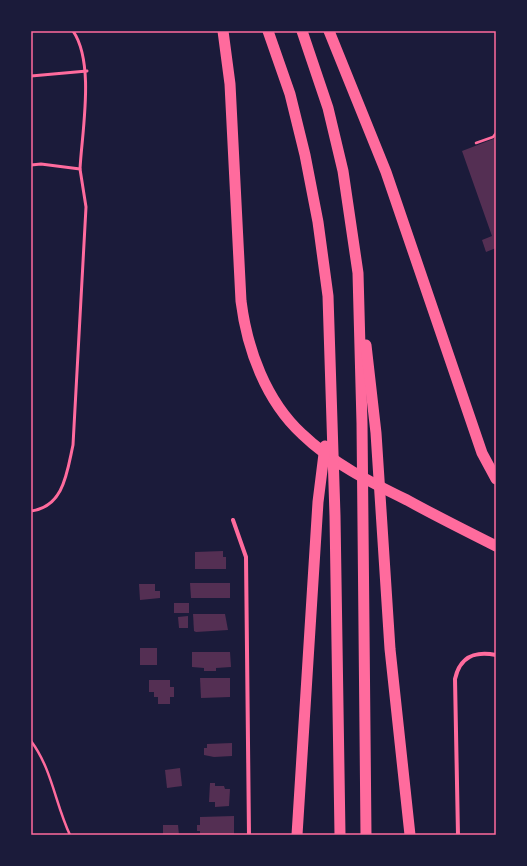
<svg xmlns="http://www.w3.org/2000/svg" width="527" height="866" viewBox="0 0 527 866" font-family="'Space Grotesk',sans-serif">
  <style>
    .building { fill: #542f53 }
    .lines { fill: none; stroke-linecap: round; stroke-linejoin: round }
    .path { stroke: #ff6b9d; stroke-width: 2.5 }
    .service { stroke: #ff6b9d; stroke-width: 3 }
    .minor { stroke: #ff6b9d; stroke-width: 4 }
    .motorway { stroke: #ff6b9d; stroke-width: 11 }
    .neatline { fill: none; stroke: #ff6b9d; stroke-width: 1.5 }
  </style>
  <rect width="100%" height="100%" fill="#1b1b3a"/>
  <!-- building -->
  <g class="building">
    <polygon points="496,138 496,248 486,252 482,240 492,236 462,151"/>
    <polygon points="223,551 223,557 226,557 226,569 195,569 195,552"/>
    <polygon points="190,583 230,583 230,598 191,598"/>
    <polygon points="139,584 155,584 155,591 160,591 160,598 140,600"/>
    <rect x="174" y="603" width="15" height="10"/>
    <polygon points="193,614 225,614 228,630 196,632 194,631"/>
    <polygon points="188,616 188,628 179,628 178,617"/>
    <rect x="140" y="648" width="17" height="17"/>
    <polygon points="192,652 230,652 231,667 216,668 216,671 204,671 204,668 192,667"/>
    <polygon points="200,678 230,678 230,697 201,698"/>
    <polygon points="149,680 170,680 170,687 174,687 174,697 170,697 170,704 158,704 158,697 154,697 154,692 149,692"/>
    <polygon points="232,743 232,756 214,757 204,755 204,748 207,748 207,744"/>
    <polygon points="180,768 182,786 167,788 165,770"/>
    <polygon points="210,783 215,783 215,786 224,786 225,789 230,789 229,806 215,807 215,802 209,802"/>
    <polygon points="234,816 234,834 203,835 200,834 200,831 197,831 197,825 200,825 200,817"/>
    <polygon points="163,825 178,825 179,835 163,835"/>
  </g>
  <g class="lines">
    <!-- path -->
    <g class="path">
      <polyline points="476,143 493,137 496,133"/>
      <path d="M31,741C52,769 55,803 70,835"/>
    </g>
    <!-- service -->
    <g class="service">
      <path d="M73,31C95,63 82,131 80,169"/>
      <polyline points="31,76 87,71"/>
      <path d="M31,165L41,164L80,169L86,207L73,445C67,472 64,507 31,511"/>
    </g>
    <!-- minor -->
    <g class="minor">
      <polyline points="233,520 246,557 249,835"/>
      <path d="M458,835L455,679C460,656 475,651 496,655"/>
    </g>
    <!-- motorway -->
    <g class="motorway">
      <path d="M223,31L230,84L241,301C247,349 266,401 302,434C332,463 370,482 407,500C436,516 466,531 496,546"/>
      <polyline points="268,31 290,94 305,155 318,222 328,296 335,516 340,835"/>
      <polyline points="302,31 328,108 343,171 358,273 362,423 366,835"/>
      <polyline points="329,31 386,172 482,453 496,479"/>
      <polyline points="366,345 376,433 390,649 410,835"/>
      <polyline points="297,835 318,502 325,446"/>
    </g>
  </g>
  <!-- border -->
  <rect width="527" height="866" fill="none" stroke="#1b1b3a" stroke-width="64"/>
  <rect x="32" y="32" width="463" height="802" class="neatline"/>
</svg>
